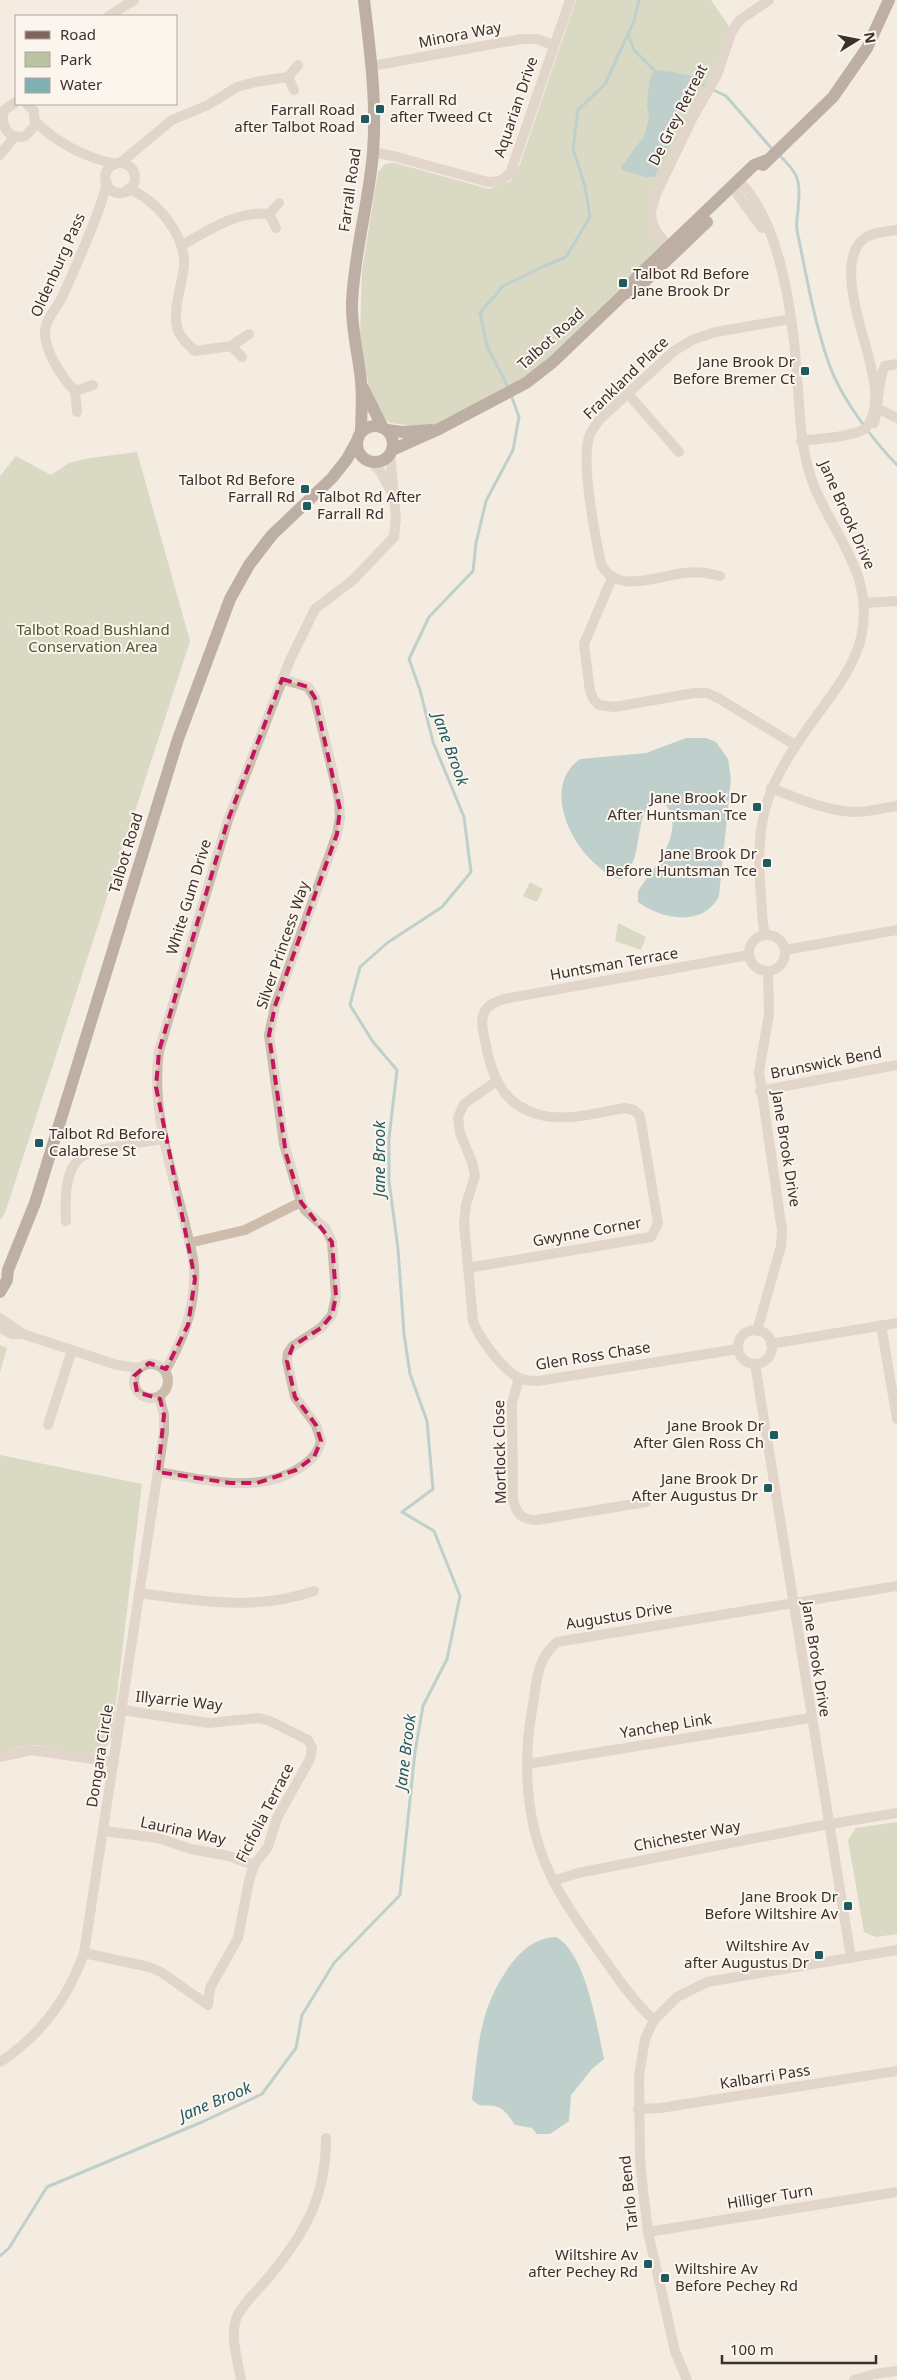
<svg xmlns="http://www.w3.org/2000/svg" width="897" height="2380" viewBox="0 0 897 2380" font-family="'Noto Sans',sans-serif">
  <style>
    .green { fill: #b8c4a0 }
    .water { fill: #7fb0b2 }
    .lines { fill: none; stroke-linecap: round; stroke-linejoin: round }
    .stream { stroke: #7fb0b2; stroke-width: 3 }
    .minor { stroke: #cdbbac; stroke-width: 10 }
    .major { stroke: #7d675c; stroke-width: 12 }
    .marked { fill: none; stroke: #c2185b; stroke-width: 4; stroke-dasharray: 10 6; stroke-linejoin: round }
    .poi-dot { fill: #1f5a5e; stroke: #fbf5ee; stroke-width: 2 }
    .labels { text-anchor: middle; stroke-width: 4; stroke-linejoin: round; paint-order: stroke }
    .street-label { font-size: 15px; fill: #3b302b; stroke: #fbf5ee }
    .poi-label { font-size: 15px; fill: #3b302b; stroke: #fbf5ee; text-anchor: end }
    .park-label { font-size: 15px; fill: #4a5a2e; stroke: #fbf5ee }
    .water-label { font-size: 16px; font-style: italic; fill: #1f5a5e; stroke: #fbf5ee }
  </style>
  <rect width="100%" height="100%" fill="#f4ebe1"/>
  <!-- green -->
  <g class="green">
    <polygon points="576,0 711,0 732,31 651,212 668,247 553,362 439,429 390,423 384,418 369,388 360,335 362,270 378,172 385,164 395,163 489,189 510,182 520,164"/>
    <polygon points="137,452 190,641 5,1213 0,1220 0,476 16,456 51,475 69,463 90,458"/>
    <polygon points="530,882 543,889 537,902 523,896"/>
    <polygon points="618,923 646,937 641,950 615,941"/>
    <polygon points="0,1345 7,1348 0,1372"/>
    <path d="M0,1455L142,1484L112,1737C100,1769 59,1747 35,1745C22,1745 11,1749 0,1753Z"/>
    <polygon points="897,1822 897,1934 876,1937 864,1932 848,1840 856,1828"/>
  </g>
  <!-- water -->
  <g class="water">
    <polygon points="654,70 673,72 696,77 697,82 673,116 671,141 655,177 645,177 622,170 621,167 644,136 649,117 647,105 649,82"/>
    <path d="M686,738H706L716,742L728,759L731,779L719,896C704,927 662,920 638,902V891C655,866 689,829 663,801L653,800C639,813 640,838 635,856C633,863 629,870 625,877L620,879C579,866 536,790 580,759L646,753Z"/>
    <path d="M556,1937C586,1953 597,2027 604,2059L592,2069L571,2095L569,2121L550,2134H537L532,2128L515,2125C510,2118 504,2107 494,2106C484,2104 480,2109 472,2099C479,2045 478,2009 511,1964C523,1949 536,1938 556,1937Z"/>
  </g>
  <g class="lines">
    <!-- stream -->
    <g class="stream">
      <polyline points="628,35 634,50 654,70"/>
      <polyline points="697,82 726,96 773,150"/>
      <path d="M778,154C801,176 800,180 798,211C797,217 796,224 797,230C806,274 814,321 829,364C841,398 872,439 897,465"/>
      <polyline points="509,389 487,346 480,313 503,286 540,268 566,257 590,217 585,186 573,149 578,110 605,84 634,21 639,0"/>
      <polyline points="0,2256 9,2248 47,2187 202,2122 262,2094 296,2048 302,2015 334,1963 400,1895 415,1752 423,1706 447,1659 460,1596 434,1531 402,1512 433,1489 427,1421 410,1374 404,1334 398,1249 389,1181 389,1138 397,1070 373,1042 350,1005 360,967 387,943 442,907 471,872 464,817 433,742 420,690 409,659 429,617 473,571 476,543 486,501 513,450 519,417 511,395"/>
    </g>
    <!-- minor -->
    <g class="minor">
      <polyline points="109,16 134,0"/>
      <polyline points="372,66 521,39 537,39 553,45"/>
      <polyline points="288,77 298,65"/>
      <path d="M16,102L4,110C0,126 8,140 25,136L35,126L34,111L27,104"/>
      <path d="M36,122C58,144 85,157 115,164"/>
      <path d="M373,152L397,157L488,182C499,182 505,180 511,171L570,0"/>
      <polyline points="0,155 14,137"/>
      <polyline points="120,163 172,120 208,105 237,87 255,82 288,77 294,90"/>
      <circle cx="120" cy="178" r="15"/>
      <path d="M738,180C781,221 793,318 797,375C800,413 800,450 814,486C836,539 875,576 861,638C853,669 833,693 815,718C768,783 754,814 761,895C762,908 762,922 765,935"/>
      <polyline points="732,187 762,228"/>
      <path d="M128,189C156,199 186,235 184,266C182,285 173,308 177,327C179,337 188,344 195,351L231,346L249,334"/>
      <polyline points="276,228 269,214 279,203"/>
      <path d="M182,245C208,231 237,210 269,214"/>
      <polyline points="673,253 656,231 652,221 651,212 656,194 692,119 717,75 732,31 740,20 769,0"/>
      <polyline points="231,346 242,357"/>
      <polyline points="885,366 897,364"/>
      <path d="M93,385L75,391C62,378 44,350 45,331C46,317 59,306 64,293C79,258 97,221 107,183"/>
      <polyline points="75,391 77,412"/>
      <polyline points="628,394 679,452"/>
      <polyline points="881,410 897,418"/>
      <path d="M874,423C880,404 876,384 885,366"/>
      <path d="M801,441C821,438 847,438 865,429C897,393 844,317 852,261C854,250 859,239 871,235C879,232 889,231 897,230"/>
      <polyline points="370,461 380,471 391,491"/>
      <path d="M720,576C709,573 697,571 685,573C657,575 618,596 601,564C595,535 581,464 589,437C591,431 595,426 599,420L674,351L694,339L716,332L791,319"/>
      <polyline points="612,578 584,644 590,691 594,700 599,705 614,707 694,693 707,693 718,698 795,745"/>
      <polyline points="864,603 897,601"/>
      <path d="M771,788C796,798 827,811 854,812C868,812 883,808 897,806"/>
      <circle cx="767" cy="953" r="18"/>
      <polyline points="785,950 897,930"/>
      <path d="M495,1082L464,1104L458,1117L460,1133L472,1162L475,1176L466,1205L464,1223L473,1321C479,1338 503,1370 519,1378C525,1381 532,1381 538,1381L738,1349"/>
      <polyline points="760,1091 897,1065"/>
      <path d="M66,1221C65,1201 64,1172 80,1158C92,1148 147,1142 164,1139"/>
      <polyline points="189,1243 245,1230 301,1202"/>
      <path d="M468,1268L651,1237L658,1223L640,1116L634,1110L625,1108C598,1112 565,1123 537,1114C502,1104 491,1074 485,1041C483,1031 479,1017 487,1008C491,1003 498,1001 504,999L749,955"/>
      <polyline points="0,1318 23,1334"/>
      <polyline points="881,1325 897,1419"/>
      <polyline points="0,1328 12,1334 23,1334 117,1365 139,1368"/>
      <circle cx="755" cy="1347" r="17"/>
      <polyline points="757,1331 781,1246 782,1230 759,1072 769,1014 768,971"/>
      <polyline points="771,1344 897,1323"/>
      <circle cx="151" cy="1381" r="17"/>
      <polyline points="755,1364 851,1958"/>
      <path d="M165,1371C182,1341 193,1315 194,1281C196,1261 188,1239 184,1220C170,1165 151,1108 159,1051L228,820L290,660L315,609L353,580L394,537L396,518L390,454"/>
      <path d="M519,1378L512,1403L513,1499C516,1514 522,1520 537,1520L646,1502"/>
      <polyline points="48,1425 72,1350"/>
      <path d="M158,1472C206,1480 261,1496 304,1465C313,1458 318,1453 321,1441L316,1425L295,1397L287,1361L288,1353L293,1346L321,1328L332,1315L336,1296L332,1242L326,1229L305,1210L301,1202L284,1144L269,1035L275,1006L337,834L340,817L339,799L315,698L308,687L282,679"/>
      <path d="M139,1593C197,1601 258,1611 314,1591"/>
      <polyline points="0,1757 31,1750 114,1762"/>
      <polyline points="527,1764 810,1718"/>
      <polyline points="104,1831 158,1838 191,1849 229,1856 254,1865"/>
      <polyline points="553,1881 578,1873 812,1827 897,1813"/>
      <polyline points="84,1953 149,1967 161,1972 208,2005 210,1988 238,1938 249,1881 254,1865 268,1847 277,1818 310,1759 312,1748 308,1740 270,1721 259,1718 209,1723 122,1710"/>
      <path d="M654,2020C631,1999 615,1974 597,1949C582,1927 566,1906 554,1882C525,1827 522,1763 533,1704C537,1679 537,1659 557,1642L897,1586"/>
      <path d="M0,2062C40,2036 68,1998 84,1953L164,1432V1415L159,1396"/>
      <polyline points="638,2109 660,2108 897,2071"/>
      <polyline points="648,2232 897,2192"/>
      <path d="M241,2380C238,2361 230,2338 236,2319C242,2304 259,2289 269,2277C305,2233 326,2197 326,2138"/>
      <polyline points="687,2380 675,2351 648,2232 643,2190 640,2159 639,2076 645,2039 654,2020 677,1997 707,1982 897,1950"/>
      <polyline points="854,2380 874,2374 897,2371"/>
    </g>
    <!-- major -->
    <g class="major">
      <polyline points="763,165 833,97 867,48 889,0"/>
      <polyline points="627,293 640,286 707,222"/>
      <polyline points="363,388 382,426"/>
      <circle cx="375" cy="444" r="18"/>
      <polyline points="387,430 403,432 431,430"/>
      <path d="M361,432C361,416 363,398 361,382C359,356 351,330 352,303C354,252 369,203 373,152C377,101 370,51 364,0"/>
      <polyline points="392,450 439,429 526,383 553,362 625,293 636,278 754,165 767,160"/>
      <polyline points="0,1292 7,1280 8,1270 35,1203 178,739 230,599 249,565 272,535 332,478 347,459 357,441"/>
    </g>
  </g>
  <!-- marked area -->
  <path d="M0 0H897V2380H0ZM282,679L308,687L315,698L340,809L337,834L275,1006L269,1035L286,1154L301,1202L332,1242L336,1296L332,1315L321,1328L293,1346L287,1361L295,1397L316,1425L321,1441L314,1457L296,1470L257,1483H230L158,1472L164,1415L160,1399L137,1392L134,1376L149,1363L166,1369L188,1325L195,1279L156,1087L159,1051L228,820Z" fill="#f4ebe1" fill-opacity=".55" fill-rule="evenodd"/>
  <path class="marked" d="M282,679L308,687L315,698L340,809L337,834L275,1006L269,1035L286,1154L301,1202L332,1242L336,1296L332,1315L321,1328L293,1346L287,1361L295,1397L316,1425L321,1441L314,1457L296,1470L257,1483H230L158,1472L164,1415L160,1399L137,1392L134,1376L149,1363L166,1369L188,1325L195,1279L156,1087L159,1051L228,820Z"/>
  <!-- markers -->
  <g class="poi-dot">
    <rect x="375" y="104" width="10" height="10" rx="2.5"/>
    <rect x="360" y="114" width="10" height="10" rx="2.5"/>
    <rect x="618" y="278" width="10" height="10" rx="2.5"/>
    <rect x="800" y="366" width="10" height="10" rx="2.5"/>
    <rect x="300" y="484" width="10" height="10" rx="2.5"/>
    <rect x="302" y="501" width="10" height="10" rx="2.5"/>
    <rect x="752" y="802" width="10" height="10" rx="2.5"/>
    <rect x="762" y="858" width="10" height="10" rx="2.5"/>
    <rect x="34" y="1138" width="10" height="10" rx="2.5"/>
    <rect x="769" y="1430" width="10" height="10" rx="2.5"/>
    <rect x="763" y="1483" width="10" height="10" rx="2.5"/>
    <rect x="843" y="1901" width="10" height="10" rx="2.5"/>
    <rect x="814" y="1950" width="10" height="10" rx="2.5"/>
    <rect x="643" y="2259" width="10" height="10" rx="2.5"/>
    <rect x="660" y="2273" width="10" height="10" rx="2.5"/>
  </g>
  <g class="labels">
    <!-- street labels -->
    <g class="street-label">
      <text transform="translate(460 35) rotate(-11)" y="5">Minora Way</text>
      <text transform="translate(516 107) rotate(-71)" y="5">Aquarian Drive</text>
      <text transform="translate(678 115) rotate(-63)" y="5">De Grey Retreat</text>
      <text transform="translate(350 190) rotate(-82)" y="5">Farrall Road</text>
      <text transform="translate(58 265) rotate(-66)" y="5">Oldenburg Pass</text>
      <text transform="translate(551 339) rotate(-42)" y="5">Talbot Road</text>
      <text transform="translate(626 378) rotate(-44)" y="5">Frankland Place</text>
      <text transform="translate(847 515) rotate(66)" y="5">Jane Brook Drive</text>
      <text transform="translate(126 853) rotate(-73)" y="5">Talbot Road</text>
      <text transform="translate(189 897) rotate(-73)" y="5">White Gum Drive</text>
      <text transform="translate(283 945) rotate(-71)" y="5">Silver Princess Way</text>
      <text transform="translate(614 964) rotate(-10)" y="5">Huntsman Terrace</text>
      <text transform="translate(826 1063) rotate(-11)" y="5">Brunswick Bend</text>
      <text transform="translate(786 1149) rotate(81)" y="5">Jane Brook Drive</text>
      <text transform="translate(587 1232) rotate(-10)" y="5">Gwynne Corner</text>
      <text transform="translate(593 1356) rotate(-9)" y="5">Glen Ross Chase</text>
      <text transform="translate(500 1452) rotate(-91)" y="5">Mortlock Close</text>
      <text transform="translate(619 1616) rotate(-9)" y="5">Augustus Drive</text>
      <text transform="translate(816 1659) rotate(81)" y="5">Jane Brook Drive</text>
      <text transform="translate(179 1701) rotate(6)" y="5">Illyarrie Way</text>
      <text transform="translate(666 1726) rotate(-9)" y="5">Yanchep Link</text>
      <text transform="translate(100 1756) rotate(-81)" y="5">Dongara Circle</text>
      <text transform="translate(265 1813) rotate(-63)" y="5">Ficifolia Terrace</text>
      <text transform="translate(183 1831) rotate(12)" y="5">Laurina Way</text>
      <text transform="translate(687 1836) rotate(-11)" y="5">Chichester Way</text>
      <text transform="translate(765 2077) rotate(-9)" y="5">Kalbarri Pass</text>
      <text transform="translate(629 2193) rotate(-96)" y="5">Tarlo Bend</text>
      <text transform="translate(770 2197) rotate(-9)" y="5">Hilliger Turn</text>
    </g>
    <!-- poi labels -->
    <g class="poi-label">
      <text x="390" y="105" text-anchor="start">Farrall Rd<tspan x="390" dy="17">after Tweed Ct</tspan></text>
      <text x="355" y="115">Farrall Road<tspan x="355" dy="17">after Talbot Road</tspan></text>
      <text x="633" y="279" text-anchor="start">Talbot Rd Before<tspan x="633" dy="17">Jane Brook Dr</tspan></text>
      <text x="795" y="367">Jane Brook Dr<tspan x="795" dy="17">Before Bremer Ct</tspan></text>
      <text x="295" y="485">Talbot Rd Before<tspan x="295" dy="17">Farrall Rd</tspan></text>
      <text x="317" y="502" text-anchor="start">Talbot Rd After<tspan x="317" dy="17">Farrall Rd</tspan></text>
      <text x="747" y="803">Jane Brook Dr<tspan x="747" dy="17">After Huntsman Tce</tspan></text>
      <text x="757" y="859">Jane Brook Dr<tspan x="757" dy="17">Before Huntsman Tce</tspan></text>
      <text x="49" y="1139" text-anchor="start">Talbot Rd Before<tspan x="49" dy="17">Calabrese St</tspan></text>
      <text x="764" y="1431">Jane Brook Dr<tspan x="764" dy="17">After Glen Ross Ch</tspan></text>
      <text x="758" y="1484">Jane Brook Dr<tspan x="758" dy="17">After Augustus Dr</tspan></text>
      <text x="838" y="1902">Jane Brook Dr<tspan x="838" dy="17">Before Wiltshire Av</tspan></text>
      <text x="809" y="1951">Wiltshire Av<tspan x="809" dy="17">after Augustus Dr</tspan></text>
      <text x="638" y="2260">Wiltshire Av<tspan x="638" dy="17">after Pechey Rd</tspan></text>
      <text x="675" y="2274" text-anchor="start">Wiltshire Av<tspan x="675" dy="17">Before Pechey Rd</tspan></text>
    </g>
    <!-- park labels -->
    <g class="park-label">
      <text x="93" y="635">Talbot Road Bushland<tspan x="93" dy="17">Conservation Area</tspan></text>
    </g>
    <!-- water labels -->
    <g class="water-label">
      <text transform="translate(451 749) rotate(70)" y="6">Jane Brook</text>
      <text transform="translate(379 1159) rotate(-90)" y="6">Jane Brook</text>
      <text transform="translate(405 1752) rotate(-83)" y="6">Jane Brook</text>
      <text transform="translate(215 2101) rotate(-23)" y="6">Jane Brook</text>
    </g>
  </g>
  <!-- legend -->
  <rect x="15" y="15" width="162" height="90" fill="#fbf5ee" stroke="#aea6a0"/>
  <rect x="25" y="31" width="25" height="8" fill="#7d675c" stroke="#aea6a0"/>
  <text x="60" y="40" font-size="15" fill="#3b302b">Road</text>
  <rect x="25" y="52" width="25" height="15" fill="#b8c4a0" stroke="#aea6a0"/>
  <text x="60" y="65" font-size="15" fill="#3b302b">Park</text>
  <rect x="25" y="78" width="25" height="15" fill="#7fb0b2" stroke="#aea6a0"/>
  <text x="60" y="90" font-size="15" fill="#3b302b">Water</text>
  <!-- north arrow -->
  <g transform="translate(857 40) rotate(80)" stroke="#fbf5ee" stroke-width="4" paint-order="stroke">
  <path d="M0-4L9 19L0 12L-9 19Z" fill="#3b302b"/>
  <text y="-8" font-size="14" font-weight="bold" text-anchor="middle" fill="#3b302b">N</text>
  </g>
  <!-- scale -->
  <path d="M722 2355v8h154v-8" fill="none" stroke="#3b302b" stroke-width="2.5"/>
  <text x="730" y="2355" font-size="15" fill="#3b302b" stroke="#fbf5ee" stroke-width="4" paint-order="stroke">100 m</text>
</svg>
